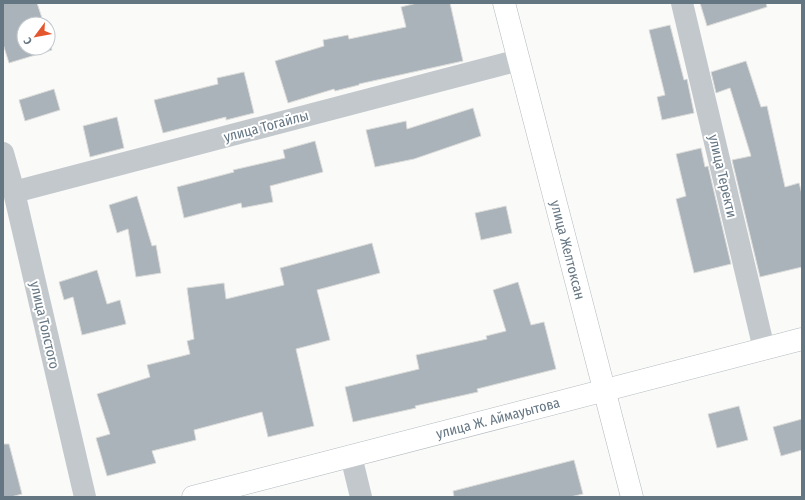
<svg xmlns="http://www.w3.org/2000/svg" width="805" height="500" viewBox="0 0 805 500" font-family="'Fira Sans Condensed',sans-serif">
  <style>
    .building { fill: #aab3b9; stroke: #dcdcda }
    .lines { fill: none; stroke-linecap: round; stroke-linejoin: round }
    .secondary-casing { stroke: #b3babf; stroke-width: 23 }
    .street { stroke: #c3c8cc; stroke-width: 22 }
    .secondary { stroke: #fff; stroke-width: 22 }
    .labels { text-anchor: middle; stroke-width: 4; stroke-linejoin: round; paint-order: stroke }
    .street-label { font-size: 14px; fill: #657683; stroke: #fff }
  </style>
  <rect width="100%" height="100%" fill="#fafaf8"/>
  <!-- building -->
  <g class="building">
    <polygon points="3,3 37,3 44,24 24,24 24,48 48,48 48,37 52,50 9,63 3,44"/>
    <polygon points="417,3 450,3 463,61 359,84 359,85 335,91 334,89 288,103 275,61 324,46 323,40 348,35 349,39 406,27 401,7"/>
    <polygon points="700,3 766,3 767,7 707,26"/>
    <polygon points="670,25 684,80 687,79 694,113 662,120 657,97 665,95 649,30"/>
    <polygon points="746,61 761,107 767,106 785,187 799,183 802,194 802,267 760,277 732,160 751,156 730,88 716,93 711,72"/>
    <polygon points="244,72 254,113 226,120 226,117 163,133 154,100 218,84 217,78"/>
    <polygon points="54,89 60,110 25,121 19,100"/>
    <polygon points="473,108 481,136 414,159 375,167 366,130 406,121 407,129"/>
    <polygon points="117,117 124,148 90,157 83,126"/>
    <polygon points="315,141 323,172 270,186 273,202 242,208 241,203 184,218 177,187 234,172 233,170 285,158 283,150"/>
    <polygon points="701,148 705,167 708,166 731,264 694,273 676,199 686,196 676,154"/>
    <polygon points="137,196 152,246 156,245 161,273 136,277 128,229 117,233 109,205"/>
    <polygon points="506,206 512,233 481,240 475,213"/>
    <polygon points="372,243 380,273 317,290 330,340 296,349 314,426 268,437 262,412 194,430 196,440 152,451 156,463 107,476 96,438 110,434 97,394 150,377 147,365 190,354 187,341 194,339 187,288 224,283 226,299 284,285 280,268"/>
    <polygon points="97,270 107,304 120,300 126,324 82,335 73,297 64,300 59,282"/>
    <polygon points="518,282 531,325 544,322 556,369 477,389 478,392 415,406 416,408 353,422 345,387 419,369 416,355 487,339 486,336 506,331 493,290"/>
    <polygon points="739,406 748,440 717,448 708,414"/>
    <polygon points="802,419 802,450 781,456 773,427"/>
    <polygon points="3,444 9,444 22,494 11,497 3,497"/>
    <polygon points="574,460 583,494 570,497 454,497 453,491"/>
  </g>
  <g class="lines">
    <defs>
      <g id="secondary">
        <path id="s1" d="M504,3L632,497"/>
        <path id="s2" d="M193,497L802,339"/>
      </g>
    </defs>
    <!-- secondary casing -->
    <use href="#secondary" class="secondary-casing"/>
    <!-- street -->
    <g class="street">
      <polyline points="682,3 764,349"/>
      <polyline points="3,153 14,192 85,497"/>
      <polyline points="14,192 519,60"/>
      <polyline points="351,456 361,497"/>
    </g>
    <!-- secondary -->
    <use href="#secondary" class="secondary"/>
  </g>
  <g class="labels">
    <!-- street labels -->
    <g class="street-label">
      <text transform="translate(266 126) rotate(-15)" y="5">улица Тогайлы</text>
      <text transform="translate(723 176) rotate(77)" y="5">улица Теректи</text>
      <text dy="5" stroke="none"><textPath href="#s1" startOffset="255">улица Желтоксан</textPath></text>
      <text transform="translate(45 325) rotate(77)" y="5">улица Толстого</text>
      <text dy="5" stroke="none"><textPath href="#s2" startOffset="315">улица Ж. Аймауытова</textPath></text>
    </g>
  </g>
  <!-- border -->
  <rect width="805" height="500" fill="none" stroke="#657683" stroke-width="8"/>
  <!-- north arrow -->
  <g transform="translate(36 36) rotate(238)"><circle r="19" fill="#ffffff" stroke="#c1c8cd"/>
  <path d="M0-3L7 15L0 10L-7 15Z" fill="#e4572e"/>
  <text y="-6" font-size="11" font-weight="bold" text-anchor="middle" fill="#657683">С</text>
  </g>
</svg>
